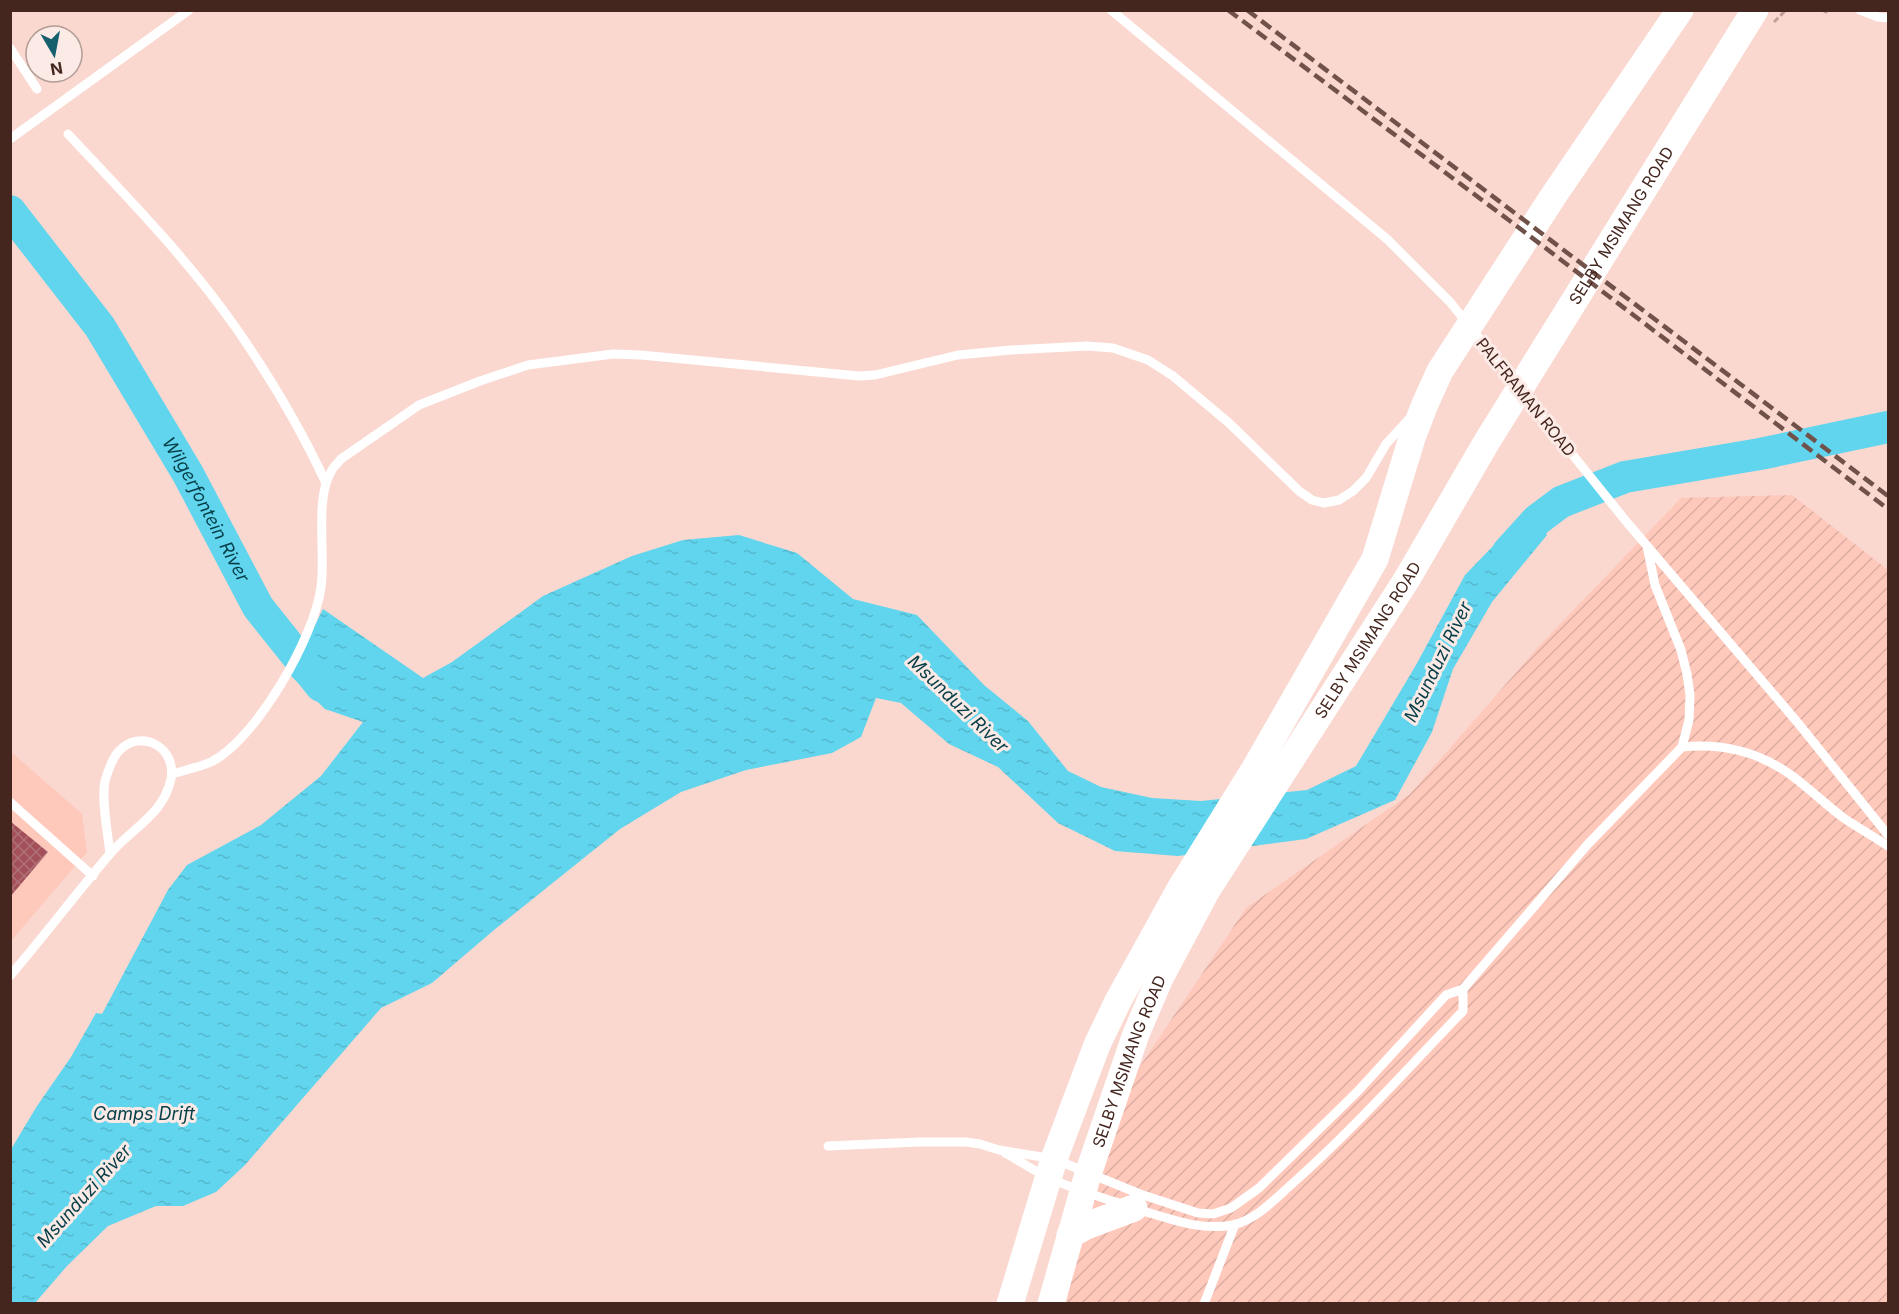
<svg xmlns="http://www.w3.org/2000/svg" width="1899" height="1314" viewBox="0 0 1899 1314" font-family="Inter,sans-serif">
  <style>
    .built { fill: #fec8bb }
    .industrial { fill: url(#industrial-furrows) }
    .water { fill: url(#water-ripples) }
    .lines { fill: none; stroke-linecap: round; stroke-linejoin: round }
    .river { stroke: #60d5ed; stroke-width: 32 }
    .building { fill: url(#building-cross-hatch) }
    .path { stroke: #c19f98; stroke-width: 3; stroke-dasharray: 6 3; stroke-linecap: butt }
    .lane { stroke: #fff; stroke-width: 9 }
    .secondary { stroke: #fff; stroke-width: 27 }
    .rail { stroke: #71524a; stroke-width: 4.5; stroke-dasharray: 12 6; stroke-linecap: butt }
    .labels { text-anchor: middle; stroke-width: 6; stroke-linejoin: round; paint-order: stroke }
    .street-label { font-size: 16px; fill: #45261f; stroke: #fbeae6 }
    .water-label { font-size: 18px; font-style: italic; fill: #063e48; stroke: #fbeae6 }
  </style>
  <defs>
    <pattern id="industrial-furrows" width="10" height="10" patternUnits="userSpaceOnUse" patternTransform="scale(1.5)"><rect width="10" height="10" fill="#fec8bb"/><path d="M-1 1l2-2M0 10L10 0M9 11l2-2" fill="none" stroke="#dbaca0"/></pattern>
    <pattern id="water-ripples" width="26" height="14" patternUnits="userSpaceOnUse" patternTransform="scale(1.5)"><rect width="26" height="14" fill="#60d5ed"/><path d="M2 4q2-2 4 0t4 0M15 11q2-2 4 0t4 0" fill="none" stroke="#55b7cb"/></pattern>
    <pattern id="building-cross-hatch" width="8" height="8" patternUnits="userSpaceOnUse" patternTransform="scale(1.5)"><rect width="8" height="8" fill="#a3505b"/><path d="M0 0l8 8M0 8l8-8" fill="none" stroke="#ae7178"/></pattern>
  </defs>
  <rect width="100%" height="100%" fill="#fad8d0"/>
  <!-- built -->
  <polygon class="built" points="11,752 82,814 87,852 11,941"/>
  <!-- industrial -->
  <polygon class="industrial" points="1792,495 1888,570 1888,1303 1066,1304 1110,1111 1246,908 1410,794 1540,645 1681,498"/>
  <!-- water -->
  <polygon class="water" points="1530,508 1547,535 1492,602 1453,669 1432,732 1395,800 1306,839 1178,856 1115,851 1058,823 998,767 949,744 901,703 876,698 861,737 832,753 746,770 681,792 620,829 494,930 432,983 381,1008 245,1165 216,1192 183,1206 156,1206 108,1226 67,1266 35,1303 11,1303 10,1151 37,1106 71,1057 96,1013 102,1014 168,890 187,865 261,825 321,776 363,722 325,709 290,675 323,609 423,678 452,662 543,596 632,556 683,540 739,535 797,553 853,599 917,615 984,685 1028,721 1068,771 1101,787 1152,798 1201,801 1307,790 1356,766 1416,665 1465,575"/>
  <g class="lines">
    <!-- river -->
    <g class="river">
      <path id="s1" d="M10,211L100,327L188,474L258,607L321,686"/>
      <polyline points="1508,552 1537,520 1561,502 1625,477 1760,454 1888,427"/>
    </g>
  </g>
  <!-- building -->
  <polygon class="building" points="10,821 48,852 10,897"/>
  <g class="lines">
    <!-- path -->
    <g class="path">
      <polyline points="1822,10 1826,12 1827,10"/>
      <polyline points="1774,22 1786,10"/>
    </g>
    <!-- lane -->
    <g class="lane">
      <polyline points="1111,10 1387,239 1450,302 1625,520 1798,723 1888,835"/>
      <polyline points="1860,10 1878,17 1888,18"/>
      <polyline points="10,48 37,89"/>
      <path d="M68,134C126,196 187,258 236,328C270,377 301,429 326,483"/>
      <polyline points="10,139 189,10"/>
      <path d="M1682,747C1722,743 1757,751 1791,775C1810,789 1826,805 1845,819C1859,828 1874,837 1888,846"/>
      <path d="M172,774C185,770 200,767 211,762C256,740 315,636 321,587C326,554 314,498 332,470C334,466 338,463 341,459L419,405L480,381L528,365L613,354L641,355L859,376L875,375L958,355L1011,350L1087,346L1113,348L1148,360L1173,376L1229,423L1299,491L1312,500L1324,503L1339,500L1353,491L1366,478L1386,444L1409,419"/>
      <polyline points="10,802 93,876"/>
      <path d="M10,976C44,936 75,895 109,855C131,828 163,816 171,779C177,747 140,727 118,752C112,759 108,771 105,781C101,799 108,834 110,854"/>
      <polyline points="828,1146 919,1142 966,1142 980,1144 999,1150 1054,1159 1140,1194 1198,1213 1213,1214 1231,1208 1259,1188 1357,1092 1446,995 1463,989 1588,844 1682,747 1689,720 1690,695 1687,674 1681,650 1655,585 1647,546"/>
      <path d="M1005,1153C1020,1161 1034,1171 1049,1178C1078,1191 1110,1200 1140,1210C1170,1219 1201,1231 1233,1225C1256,1220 1276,1198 1293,1183C1353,1130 1407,1069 1463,1011V989"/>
      <polyline points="1204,1304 1235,1224"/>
    </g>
    <!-- secondary -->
    <g class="secondary">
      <polyline points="1070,1235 1086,1226 1134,1208"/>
      <polyline points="1010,1304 1054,1159 1097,1045 1118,1001 1180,889 1254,770 1375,559 1412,438 1425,404 1440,371 1554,195 1680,10"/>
      <path id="s2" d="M1051,1304L1088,1174L1136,1034L1160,978L1207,890L1407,579L1486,443L1755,10"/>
    </g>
    <!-- rail -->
    <g class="rail">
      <polyline points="1228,10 1510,221 1888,509"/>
      <polyline points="1247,10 1888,496"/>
    </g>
  </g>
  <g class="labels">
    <!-- street labels -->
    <g class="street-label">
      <text dy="6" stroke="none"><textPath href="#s2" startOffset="1227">SELBY MSIMANG ROAD</textPath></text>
      <text transform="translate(1526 397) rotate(51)" y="6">PALFRAMAN ROAD</text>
      <text dy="6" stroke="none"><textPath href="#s2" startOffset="741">SELBY MSIMANG ROAD</textPath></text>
      <text dy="6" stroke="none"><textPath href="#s2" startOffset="255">SELBY MSIMANG ROAD</textPath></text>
    </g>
    <!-- water labels -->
    <g class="water-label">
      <text dy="6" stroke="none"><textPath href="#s1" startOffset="358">Wilgerfontein River</textPath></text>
      <text transform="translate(1438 662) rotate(-64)" y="6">Msunduzi River</text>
      <text transform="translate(958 704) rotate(44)" y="6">Msunduzi River</text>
      <text x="144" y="1120">Camps Drift</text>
      <text transform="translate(84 1196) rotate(-48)" y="6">Msunduzi River</text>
    </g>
  </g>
  <!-- border -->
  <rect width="1899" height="1314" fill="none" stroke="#45261f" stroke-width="24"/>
  <!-- north arrow -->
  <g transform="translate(54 54) rotate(170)"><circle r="28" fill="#fbeae6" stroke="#b29c96" stroke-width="1.5"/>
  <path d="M0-4.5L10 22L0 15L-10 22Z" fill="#16606e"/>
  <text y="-9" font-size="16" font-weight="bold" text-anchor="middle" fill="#45261f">N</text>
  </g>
</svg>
